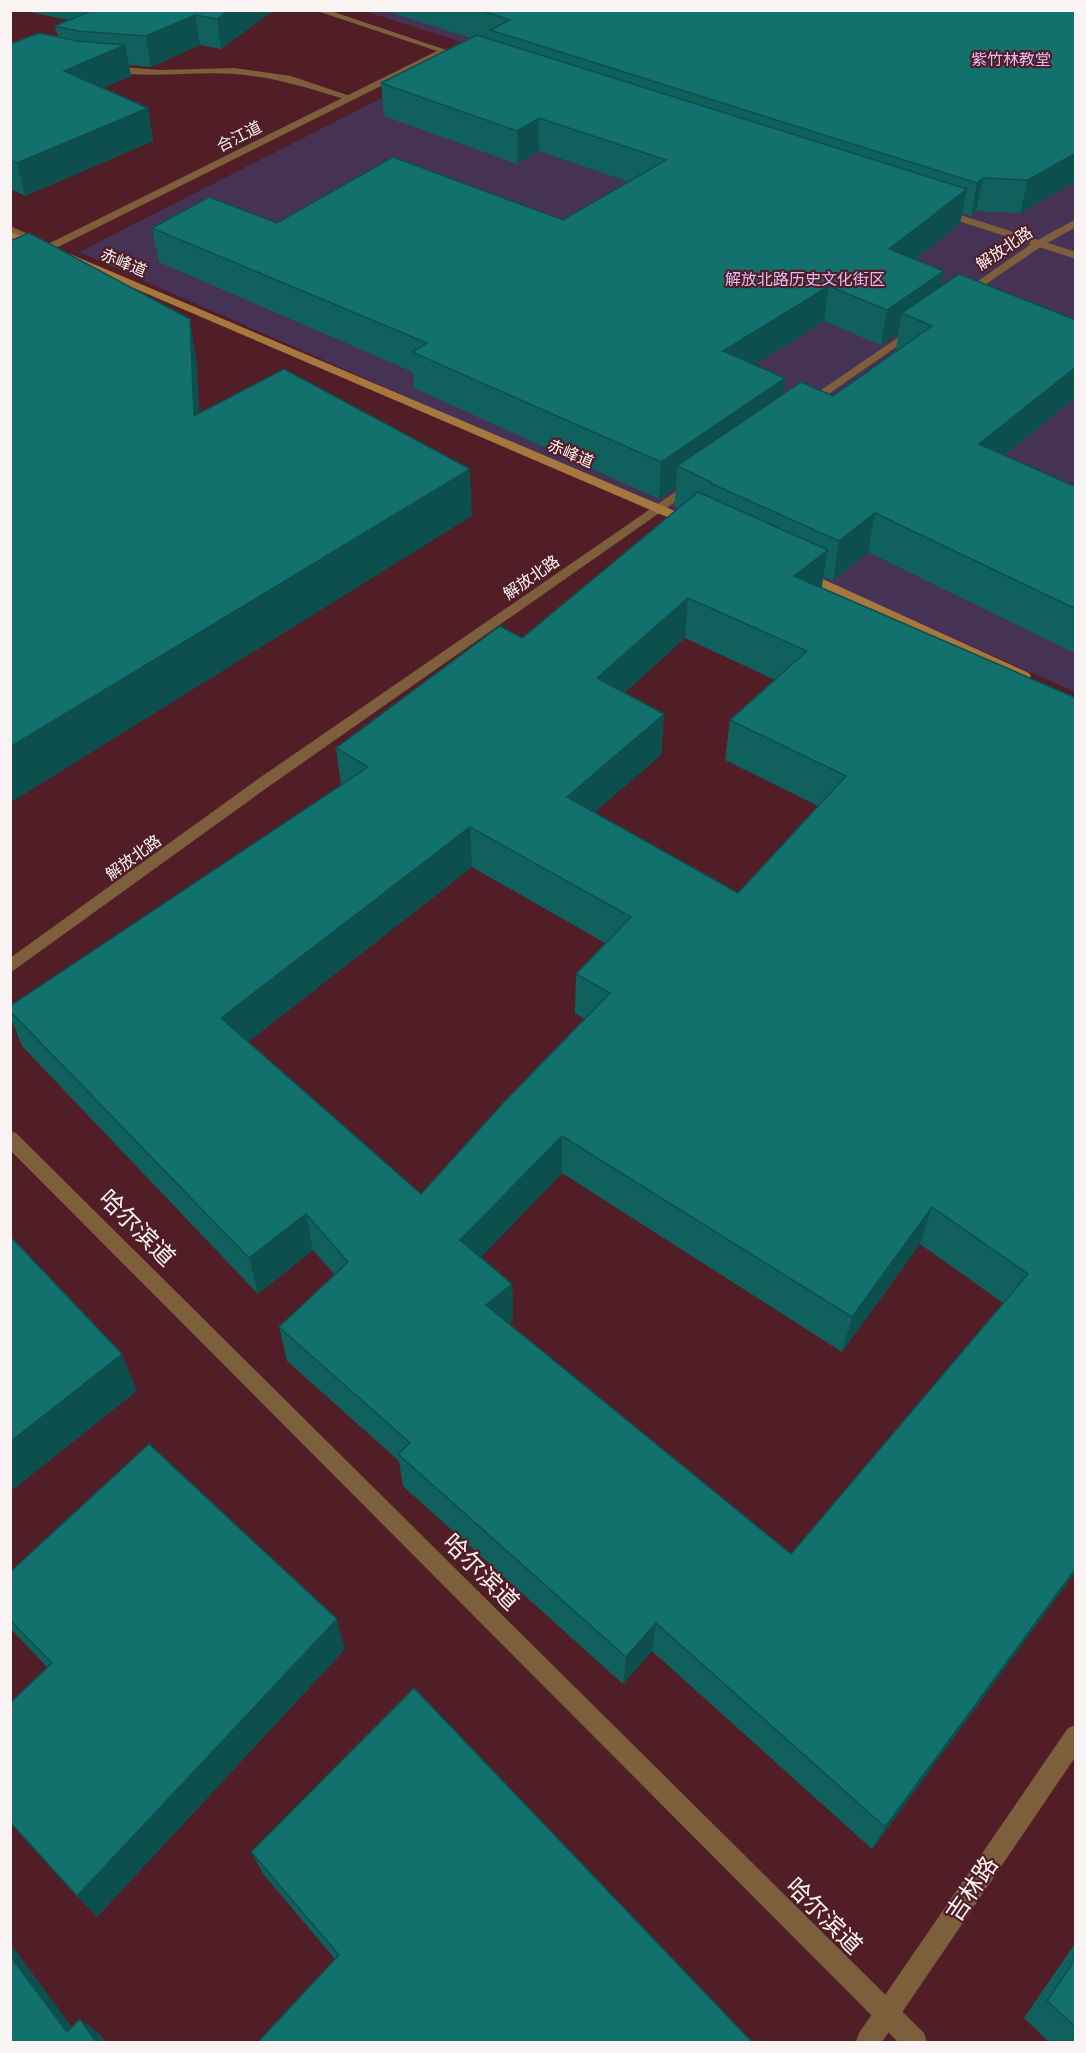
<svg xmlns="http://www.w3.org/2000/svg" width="1086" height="2053" viewBox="0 0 1086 2053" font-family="'Varela Round','Noto Sans SC',sans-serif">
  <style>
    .green { fill: #463254 }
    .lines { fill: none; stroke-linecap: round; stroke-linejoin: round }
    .service { fill: #7d5f3c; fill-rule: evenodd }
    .minor { fill: #7d5f3c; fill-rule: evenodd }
    .tertiary { fill: #7d5f3c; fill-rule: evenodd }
    .secondary { fill: #a7783d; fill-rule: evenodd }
    .wall { fill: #10615e; fill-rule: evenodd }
    .shaded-wall { fill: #0d4f4c }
    .building { fill: #13716d; stroke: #0d4f4c; stroke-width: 1.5; fill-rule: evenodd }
    .labels { text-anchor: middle; stroke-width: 4.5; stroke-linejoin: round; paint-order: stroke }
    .far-park-label { font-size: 16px; fill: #dfbdf8; stroke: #511d27 }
    .far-street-label { font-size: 16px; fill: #faf3f3; stroke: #511d27 }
    .near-street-label { font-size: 24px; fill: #faf3f3; stroke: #511d27 }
  </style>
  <rect width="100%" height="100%" fill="#511d27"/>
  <!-- green -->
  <polygon class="green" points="364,11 1075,11 1075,692 79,252 480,48"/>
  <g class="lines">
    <!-- service -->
    <path class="service" d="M108,66L160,70L234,68L291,76L353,97L348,100C310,89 275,77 235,74C192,71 148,79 105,71L104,69Z"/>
    <!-- minor -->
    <g class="minor">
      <polygon points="314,10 328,10 470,58 466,61 445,54 52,250 10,248 10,242 33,244 10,233 10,226 44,241 44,245 46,245 437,51"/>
      <polygon points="937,210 945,210 1076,252 1076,259 937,214"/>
      <polygon points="1076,1725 1076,1756 882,2042 856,2042 859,2033 1068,1728"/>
    </g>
    <!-- tertiary -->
    <g class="tertiary">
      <polygon points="1076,219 1076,227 1042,246 967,297 959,297 958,295 1034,242"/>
      <polygon points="915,326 920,329 919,331 810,407 802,407 802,403"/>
      <polygon points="694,479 700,483 698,486 268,787 10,973 10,958 258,779"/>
      <polygon points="10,1131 16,1133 924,2033 927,2042 898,2042 10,1150"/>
    </g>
    <!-- secondary -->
    <g class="secondary">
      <polygon points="10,232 42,242 43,244 38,247 10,238"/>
      <polygon points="70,254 696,520 698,523 692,527 688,526 66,259 65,257"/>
      <polygon points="803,570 1029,673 1031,676 1029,679 1019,679 798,577 797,574 798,571"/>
    </g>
  </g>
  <!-- wall -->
  <g class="wall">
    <polygon points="19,10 274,10 221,49 200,45 151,67 129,65 131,76 102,88 148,108 153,141 25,196 10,189 10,44 58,37 55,26 69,20"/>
    <path d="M383,10H1076V181L1020,213L976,211L971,216L962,213L960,224L915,259L944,271L941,286L1076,320V397L1004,456L1076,487V654L868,552L833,581L823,576L822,588L1076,698V1571L872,1849L652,1651L623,1684L403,1486L399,1461L287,1361L279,1327L335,1275L313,1250L258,1294L22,1046L10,1016V1006L341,785L336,748L522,638L679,508L674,506L676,487L659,499L414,388L413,372L159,262L152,228L277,223L563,220L629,182L539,151L517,164L384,116L381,83L471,38ZM824,321L881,345L898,333L896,352L833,396L784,394L755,365ZM685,638L775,680L730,720L725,760L818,806L738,893L594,812L661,755L664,714L624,693ZM472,867L605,943L576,974L575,1013L585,1019L421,1194L248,1042ZM562,1173L842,1352L920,1244L1003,1303L791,1554L508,1324L513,1319L512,1284L481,1257Z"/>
    <polygon points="10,1572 345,1649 97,1917 47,1667 10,1628"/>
    <polygon points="251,1852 753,2043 335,1959 264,1875"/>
    <polygon points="1076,1942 1076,2043 1050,2043 1024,2018"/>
  </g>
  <!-- shaded-wall -->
  <g class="shaded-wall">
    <polygon points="229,10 274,10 221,49 217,19"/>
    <polygon points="195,15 200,45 151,67 146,36"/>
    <polygon points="125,45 131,76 70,103 64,71"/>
    <polygon points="148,108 153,141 25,196 17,163"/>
    <polygon points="539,118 539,151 517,164 517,131"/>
    <polygon points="1076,153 1076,181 1020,213 1028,180"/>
    <polygon points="983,178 976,211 971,216 977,183"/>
    <polygon points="967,189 960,224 883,284 889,249"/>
    <polygon points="944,271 937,306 902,313 898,333 881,345 887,310"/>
    <polygon points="829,286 824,321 720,387 723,351"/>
    <polygon points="190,319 197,364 202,462 194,416"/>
    <polygon points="1076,367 1076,397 970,483 979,444"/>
    <polygon points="785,378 781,414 677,466 676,487 659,499 661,462"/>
    <polygon points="470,469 472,516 10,803 10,747"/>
    <polygon points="875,513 868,552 833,581 839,541"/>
    <polygon points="828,550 821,590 794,576"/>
    <polygon points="688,598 685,638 596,719 597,678"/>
    <polygon points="664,714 661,755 566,837 567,797"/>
    <polygon points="470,827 472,867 230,1056 221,1018"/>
    <polygon points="562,1136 562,1173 463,1276 460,1240"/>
    <polygon points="932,1207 920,1244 842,1352 852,1317"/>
    <polygon points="306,1214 313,1250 258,1294 249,1258"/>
    <polygon points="512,1284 513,1319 488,1340 486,1305"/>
    <polygon points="122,1354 137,1391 10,1492 10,1442"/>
    <polygon points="1076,1568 1076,1571 872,1849 885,1827"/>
    <polygon points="337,1619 345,1649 97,1917 77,1896"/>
    <polygon points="656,1623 652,1651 623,1684 626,1657"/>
    <polygon points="10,1943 84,2043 67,2032 10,1956"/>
    <polygon points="80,2019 101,2035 106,2043 97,2043"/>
  </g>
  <!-- building -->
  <g class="building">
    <polygon points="93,10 229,10 217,19 195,15 146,36 78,31 55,26"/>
    <polygon points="480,10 1076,10 1076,153 1028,180 983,178 977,183 490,30 510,20"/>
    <polygon points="39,33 77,41 125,45 64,71 148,108 17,163 10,160 10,44"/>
    <polygon points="477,35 967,189 889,249 944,271 887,310 829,286 723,351 785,378 661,462 412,352 427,343 152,228 209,197 277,223 393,157 563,220 666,160 539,118 517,131 381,83"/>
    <polygon points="29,233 190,319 194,416 284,369 470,469 10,747 10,241"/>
    <polygon points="959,274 1076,320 1076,367 979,444 1076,487 1076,609 875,513 839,541 710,483 711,482 677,466 801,382 833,396 932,326 902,313"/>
    <path d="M698,492L828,550L794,576L1076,698V1195L1074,1197H1076V1568L885,1827L656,1623L626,1657L398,1454L410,1443L279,1327L348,1262L306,1214L249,1258L10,1011V1006L368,767L336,748L500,626L522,638ZM688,598L807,651L730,720L846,776L738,893L567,797L664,714L597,678ZM470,827L631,917L576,974L610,993L505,1101L421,1194L221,1018ZM562,1136L852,1317L932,1207L1028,1274L791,1554L486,1305L512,1284L460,1240Z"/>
    <polygon points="10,1236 122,1354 10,1442"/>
    <polygon points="149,1444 337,1619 77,1896 10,1822 10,1703 52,1663 10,1620 10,1572"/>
    <polygon points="414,1688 753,2043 257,2043 339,1955 251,1852"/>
    <polygon points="10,1956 67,2032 80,2019 97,2043 10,2043"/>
    <polygon points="1076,1958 1076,2027 1047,2001"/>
  </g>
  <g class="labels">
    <!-- far-park labels -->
    <g class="far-park-label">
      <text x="1011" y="65">紫竹林教堂</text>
      <text x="805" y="285">解放北路历史文化街区</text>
    </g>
    <!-- far-street labels -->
    <g class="far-street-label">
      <text transform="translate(239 136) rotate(-27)" y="6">合江道</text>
      <text transform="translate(1004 248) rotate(-34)" y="6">解放北路</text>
      <text transform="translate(124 262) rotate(23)" y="6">赤峰道</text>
      <text transform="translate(571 453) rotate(23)" y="6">赤峰道</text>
      <text transform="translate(531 577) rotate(-35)" y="6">解放北路</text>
      <text transform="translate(133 857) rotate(-36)" y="6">解放北路</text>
    </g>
    <!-- near-street labels -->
    <g class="near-street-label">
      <text transform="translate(137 1228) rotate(45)" y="8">哈尔滨道</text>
      <text transform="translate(481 1572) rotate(45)" y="8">哈尔滨道</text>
      <text transform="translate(972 1889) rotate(-56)" y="8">吉林路</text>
      <text transform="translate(824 1916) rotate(45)" y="8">哈尔滨道</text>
    </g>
  </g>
  <!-- border -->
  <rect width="1086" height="2053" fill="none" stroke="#faf3f3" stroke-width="24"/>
</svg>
